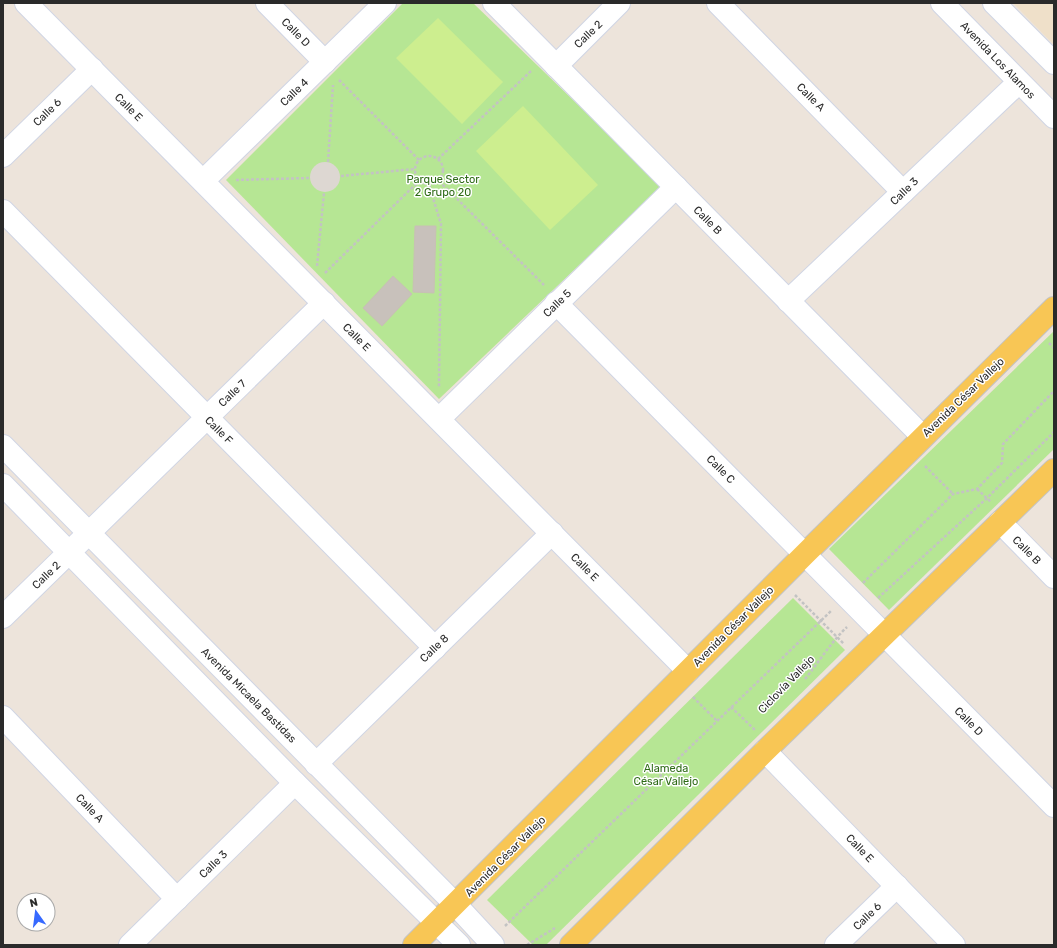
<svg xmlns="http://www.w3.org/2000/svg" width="1057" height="948" viewBox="0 0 1057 948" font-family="Rubik,sans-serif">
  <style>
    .education { fill: #efe0c9 }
    .green { fill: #b6e694 }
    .pitch { fill: #cdee8f }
    .plaza { fill: #ddd7d2 }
    .building { fill: #c8c1bb; stroke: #c8c0b5 }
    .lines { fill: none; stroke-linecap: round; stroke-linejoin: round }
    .minor-casing { stroke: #d0d5e4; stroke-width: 24 }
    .major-casing { stroke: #c3c3c3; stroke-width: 24 }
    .path { stroke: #c3c3c3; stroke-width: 2.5; stroke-dasharray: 3 2; stroke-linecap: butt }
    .minor { stroke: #fff; stroke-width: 22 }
    .major { stroke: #f8c655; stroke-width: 22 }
    .labels { text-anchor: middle; stroke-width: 3; stroke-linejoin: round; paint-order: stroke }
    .street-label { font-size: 11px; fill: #2a2a2a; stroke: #fff }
    .park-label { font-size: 11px; fill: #2e6b16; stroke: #fff }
  </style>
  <rect width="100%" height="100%" fill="#ede4db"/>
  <!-- education -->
  <polygon class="education" points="1013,3 1054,3 1054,45"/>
  <!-- green -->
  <g class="green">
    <polygon points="403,3 473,3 662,186 439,399 226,180"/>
    <polygon points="1054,331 1054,449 889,610 829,549"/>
    <polygon points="793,598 845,650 546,945 533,945 487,900"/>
  </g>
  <!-- pitch -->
  <g class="pitch">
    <polygon points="438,18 503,82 462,124 396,58"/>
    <polygon points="523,106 598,185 550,230 476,151"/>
  </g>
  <!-- plaza -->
  <circle class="plaza" cx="325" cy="177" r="15"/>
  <!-- building -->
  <g class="building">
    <polygon points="415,226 436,226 434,293 413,292"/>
    <polygon points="393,276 412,294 382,326 363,308"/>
  </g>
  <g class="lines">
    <defs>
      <g id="minor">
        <polyline points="26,3 688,671"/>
        <polyline points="267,3 325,62"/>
        <polyline points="494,3 923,437"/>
        <polyline points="718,3 903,192"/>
        <polyline points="942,3 1054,117"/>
        <polyline points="994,3 1054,63"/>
        <polyline points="556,66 619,3"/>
        <polyline points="3,156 92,69"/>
        <polyline points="203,181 385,3"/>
        <polyline points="3,211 435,648"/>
        <polyline points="788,301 1019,82"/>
        <polyline points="556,303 1054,806"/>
        <polyline points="439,419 676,187"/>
        <polyline points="3,446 456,905 493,945"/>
        <polyline points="3,485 295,783 459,945"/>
        <polyline points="1000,522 1054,577"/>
        <polyline points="3,617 324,303"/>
        <polyline points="3,717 177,899"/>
        <polyline points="765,751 954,945"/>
        <polyline points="316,764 552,533"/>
        <polyline points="130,945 295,783"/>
        <polyline points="836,945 897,886"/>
      </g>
      <g id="major">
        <polyline points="414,945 805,554 1054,308"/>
        <polyline points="571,945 765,751 1054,470"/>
      </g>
    </defs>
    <!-- minor casing -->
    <use href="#minor" class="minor-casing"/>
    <!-- major casing -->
    <use href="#major" class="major-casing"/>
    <!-- path -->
    <g class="path">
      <polyline points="339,80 419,160"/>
      <circle cx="429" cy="170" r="14"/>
      <polyline points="438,159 531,71"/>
      <polyline points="328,162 333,85"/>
      <polyline points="341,176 415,169"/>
      <polyline points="236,180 309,178"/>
      <polyline points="439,181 544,285"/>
      <polyline points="429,185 441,224 439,388"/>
      <polyline points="317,266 324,193"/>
      <polyline points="325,273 419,181"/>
      <polyline points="1049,343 1054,348"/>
      <polyline points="925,466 953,494"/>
      <polyline points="977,489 991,502"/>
      <polyline points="863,583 953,494 977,489 1002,463 1003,444 1054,391"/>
      <polyline points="795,595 844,644"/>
      <polyline points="878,598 987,498 1054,432"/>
      <path d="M805,679C819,662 831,642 847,627"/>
      <polyline points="693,697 717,721"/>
      <polyline points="731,707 755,730"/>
      <polyline points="505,926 831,611"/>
      <polyline points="527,945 555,928"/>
    </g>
    <!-- minor -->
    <use href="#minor" class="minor"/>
    <!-- major -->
    <use href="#major" class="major"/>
  </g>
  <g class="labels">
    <!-- street labels -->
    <g class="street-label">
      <text transform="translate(296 32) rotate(45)" y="4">Calle D</text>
      <text transform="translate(588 34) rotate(-44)" y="4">Calle 2</text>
      <text transform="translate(998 60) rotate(46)" y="4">Avenida Los Alamos</text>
      <text transform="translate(294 92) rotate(-44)" y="4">Calle 4</text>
      <text transform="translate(811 97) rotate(45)" y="4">Calle A</text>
      <text transform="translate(129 107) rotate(45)" y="4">Calle E</text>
      <text transform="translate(47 112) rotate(-44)" y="4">Calle 6</text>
      <text transform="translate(904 191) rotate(-44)" y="4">Calle 3</text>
      <text transform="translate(708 220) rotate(45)" y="4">Calle B</text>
      <text transform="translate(557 303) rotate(-44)" y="4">Calle 5</text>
      <text transform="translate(357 337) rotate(45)" y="4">Calle E</text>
      <text transform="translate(232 393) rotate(-44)" y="4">Calle 7</text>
      <text transform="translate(963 397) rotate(-44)" y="4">Avenida César Vallejo</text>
      <text transform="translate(219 430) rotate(45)" y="4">Calle F</text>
      <text transform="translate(721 469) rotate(45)" y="4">Calle C</text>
      <text transform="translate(1027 550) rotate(45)" y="4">Calle B</text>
      <text transform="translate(585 567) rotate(45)" y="4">Calle E</text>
      <text transform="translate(46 575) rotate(-44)" y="4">Calle 2</text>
      <text transform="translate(733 626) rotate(-45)" y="4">Avenida César Vallejo</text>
      <text transform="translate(434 648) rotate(-44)" y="4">Calle 8</text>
      <text transform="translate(786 684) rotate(-46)" y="4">Ciclovía Vallejo</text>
      <text transform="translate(249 695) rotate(45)" y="4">Avenida Micaela Bastidas</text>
      <text transform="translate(969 721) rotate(45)" y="4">Calle D</text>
      <text transform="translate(90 808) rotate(46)" y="4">Calle A</text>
      <text transform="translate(860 848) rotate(46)" y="4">Calle E</text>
      <text transform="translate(505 856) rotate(-45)" y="4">Avenida César Vallejo</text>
      <text transform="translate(213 864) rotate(-44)" y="4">Calle 3</text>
      <text transform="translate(867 916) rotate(-44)" y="4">Calle 6</text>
    </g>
    <!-- park labels -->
    <g class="park-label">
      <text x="443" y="183">Parque Sector<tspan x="443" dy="13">2 Grupo 20</tspan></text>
      <text x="666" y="772">Alameda<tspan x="666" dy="13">César Vallejo</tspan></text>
    </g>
  </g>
  <!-- border -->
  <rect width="1057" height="948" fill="none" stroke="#2a2a2a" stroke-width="8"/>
  <!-- north arrow -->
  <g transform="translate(36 912) rotate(346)"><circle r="19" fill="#ffffff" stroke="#aaaaaa"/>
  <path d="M0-3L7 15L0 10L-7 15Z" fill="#3669ff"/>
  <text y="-6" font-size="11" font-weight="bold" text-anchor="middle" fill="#2a2a2a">N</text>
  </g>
</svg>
